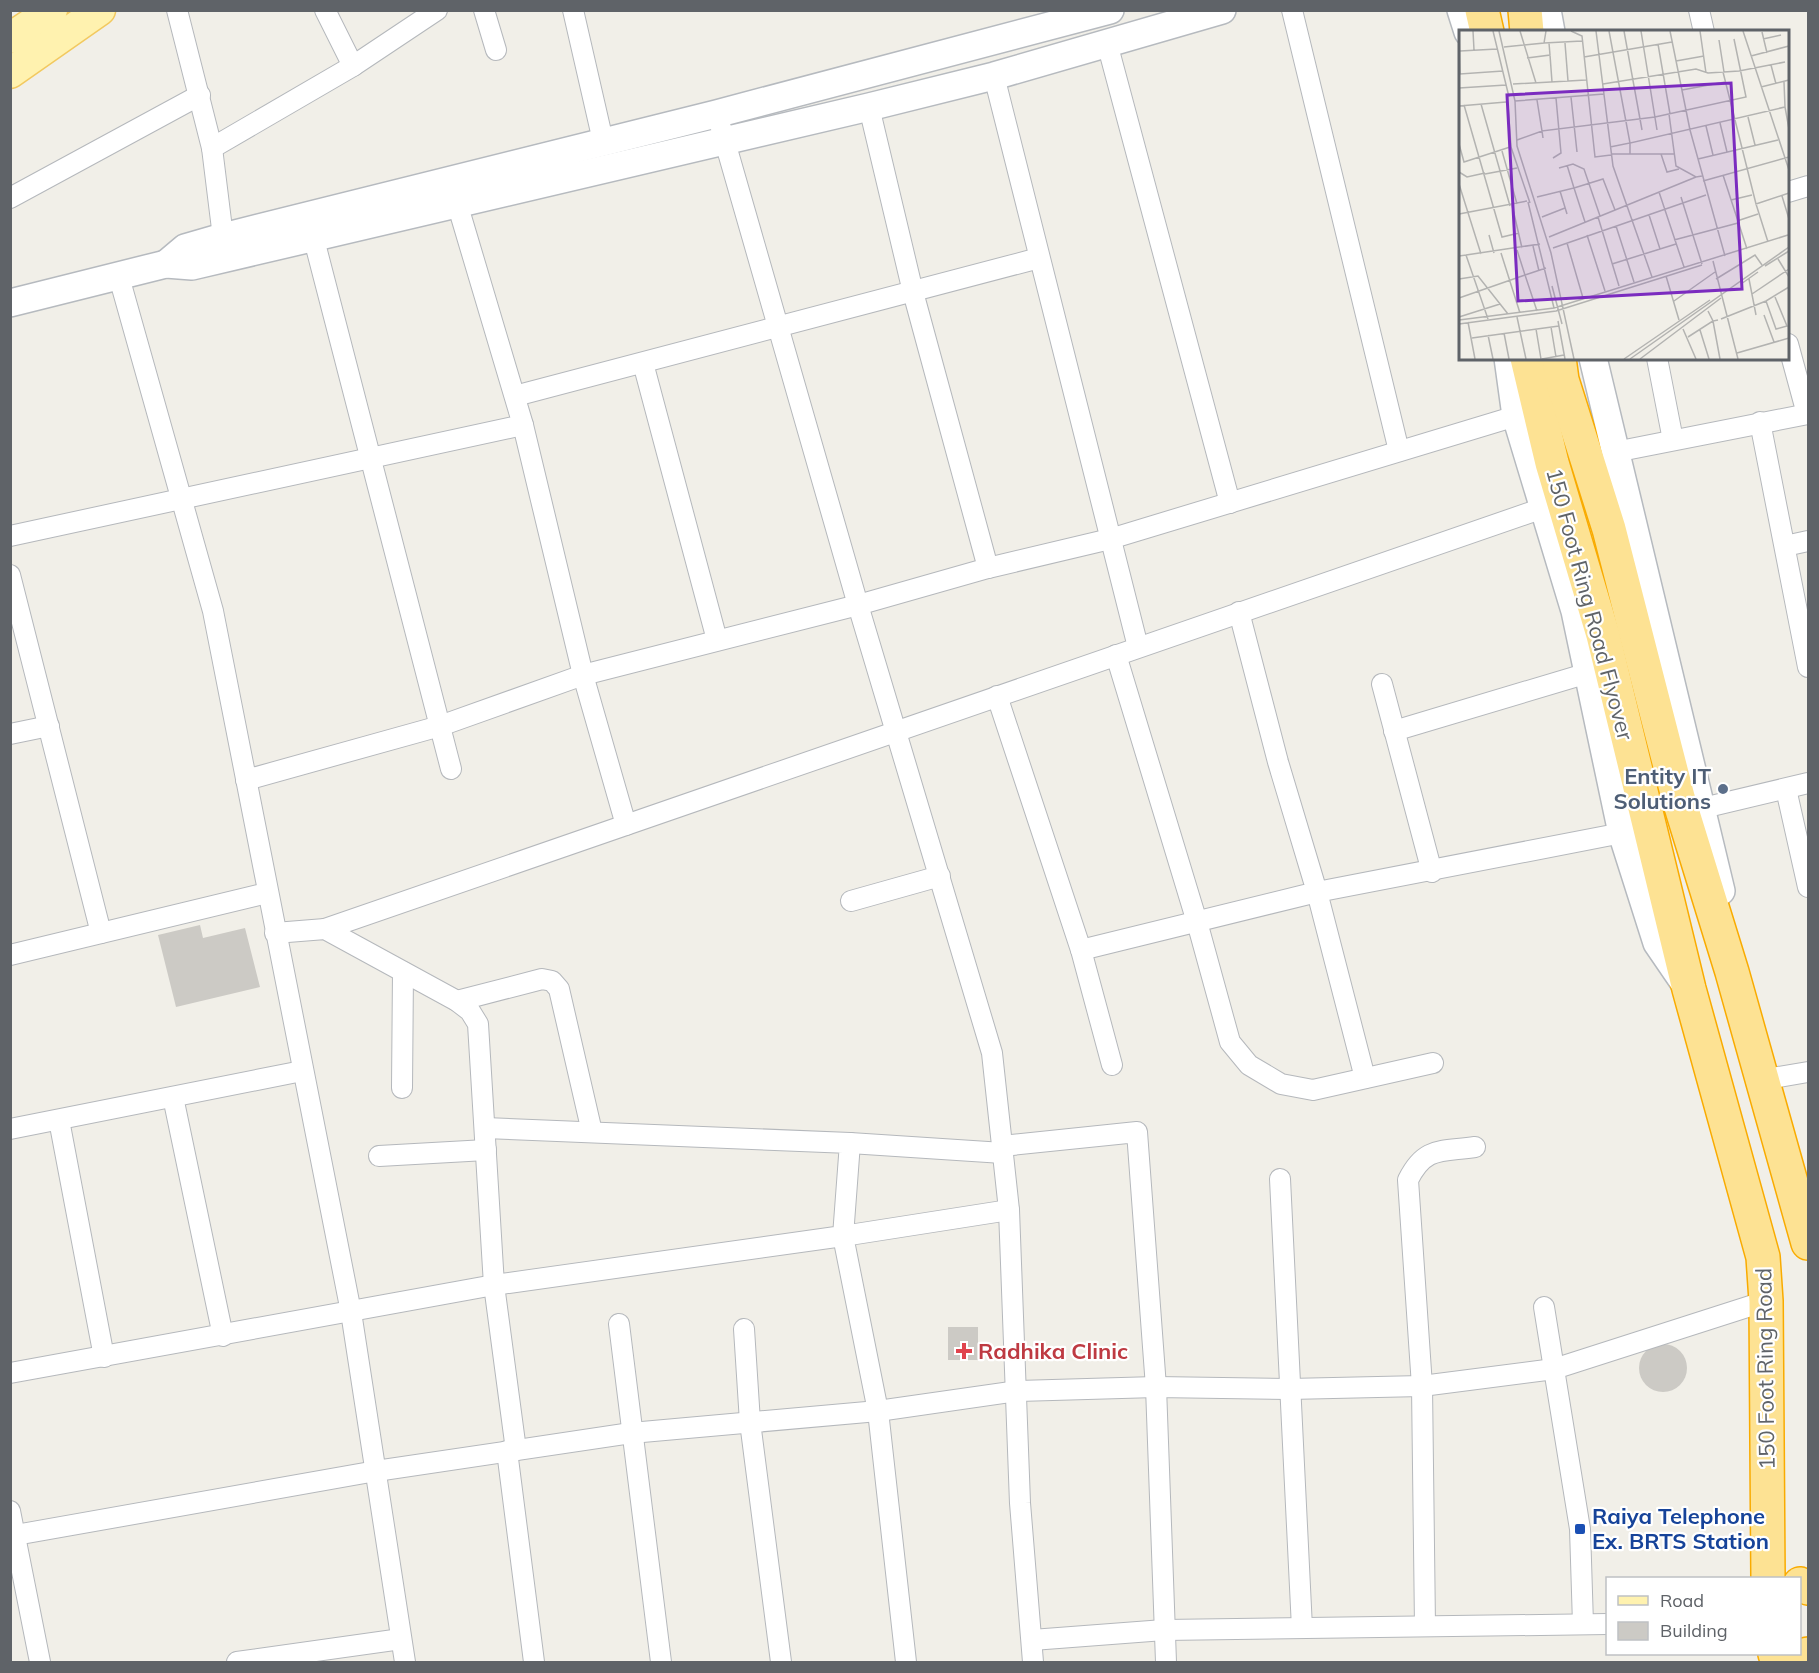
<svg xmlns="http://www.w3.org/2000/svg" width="1819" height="1673" viewBox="0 0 1819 1673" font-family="Mulish,sans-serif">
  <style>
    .building { fill: #cccac5 }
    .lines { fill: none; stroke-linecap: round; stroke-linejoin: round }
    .street-casing { stroke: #b5b8bc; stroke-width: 22 }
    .secondary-casing { stroke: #b6babf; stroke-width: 30 }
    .primary-casing { stroke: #f2c960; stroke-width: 33 }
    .highway-casing { stroke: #f9ab00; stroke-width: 36 }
    .street { stroke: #fff; stroke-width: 20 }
    .secondary { stroke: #fff; stroke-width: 27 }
    .primary { stroke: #fff2af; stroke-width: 30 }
    .highway { stroke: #fde293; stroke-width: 33 }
    .service-dot { fill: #5c6f8a; stroke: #fff; stroke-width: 2 }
    .health-dot { fill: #e0444e; stroke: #fff; stroke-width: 2 }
    .transit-dot { fill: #1a4fb4; stroke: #fff; stroke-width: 2 }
    .labels { text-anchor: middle; stroke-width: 4.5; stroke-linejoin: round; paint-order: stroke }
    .street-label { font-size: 22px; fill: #5f6368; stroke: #fff }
    .service-label { font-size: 22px; font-weight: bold; fill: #4e5e75; stroke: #fff; text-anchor: end }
    .health-label { font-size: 22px; font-weight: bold; fill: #be3a42; stroke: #fff; text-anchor: start }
    .transit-label { font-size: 22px; font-weight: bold; fill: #164399; stroke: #fff; text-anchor: start }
    .inset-road { fill: none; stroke: #b3b3b1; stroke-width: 1.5 }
    .view { fill: #7b2cbf; fill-opacity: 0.15; stroke: #7b2cbf; stroke-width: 3 }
    .inset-edge { fill: none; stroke: #5f6368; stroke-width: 3 }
  </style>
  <rect width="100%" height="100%" fill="#f1efe8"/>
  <!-- building -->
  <g class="building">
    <polygon points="200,925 203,938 245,928 260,987 176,1007 158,935"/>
    <rect x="948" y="1327" width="30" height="33"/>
    <circle cx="1663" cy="1368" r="24"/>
  </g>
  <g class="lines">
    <defs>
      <g id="street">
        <polyline points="177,10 212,148 223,237"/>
        <polyline points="325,10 353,66"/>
        <polyline points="484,10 496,50"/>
        <polyline points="573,10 603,141"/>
        <polyline points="1292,10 1399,451"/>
        <polyline points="1699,10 1704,32"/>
        <polyline points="1107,43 1230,503"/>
        <polyline points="994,76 1138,647"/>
        <polyline points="869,107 913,292 988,568"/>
        <polyline points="721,128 858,605 992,1053 1009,1210 1020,1503 1033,1662"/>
        <polyline points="212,148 353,66 437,10"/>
        <polyline points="1788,192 1808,186"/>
        <polyline points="10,198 200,95"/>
        <polyline points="457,203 523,425 583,675 626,825"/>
        <polyline points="310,224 451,769"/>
        <polyline points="119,277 213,611 351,1312 405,1662"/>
        <polyline points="1788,344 1807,414"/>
        <polyline points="1657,358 1673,440"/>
        <polyline points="643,363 717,640"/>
        <polyline points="515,396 1039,258"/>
        <polyline points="1760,422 1808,667"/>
        <polyline points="1615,452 1808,414"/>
        <polyline points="10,536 523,425"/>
        <polyline points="1785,546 1808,541"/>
        <polyline points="10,575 101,933"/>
        <polyline points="1116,655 1197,922 1230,1042 1249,1065 1281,1084 1313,1090 1433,1063"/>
        <polyline points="1382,684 1432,872"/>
        <polyline points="997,696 1081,950 1317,892 1278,762 1239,612"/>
        <polyline points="1394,731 1588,673"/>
        <polyline points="10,734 49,726"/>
        <polyline points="246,780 440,726 583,675 858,605 988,568 1110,539 1516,416"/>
        <polyline points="1786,789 1808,887"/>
        <polyline points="1703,808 1808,783"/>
        <polyline points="851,901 940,876"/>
        <polyline points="325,929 1543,508"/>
        <polyline points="275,933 325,929 457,1001 470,1011 478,1024 494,1285 516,1450"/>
        <polyline points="1081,950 1112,1065"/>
        <polyline points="10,955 267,893"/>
        <polyline points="457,1001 542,979 552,981 559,989 592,1132"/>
        <polyline points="1365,1078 1317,892 1622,833"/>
        <polyline points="1761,1080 1808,1072"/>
        <polyline points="402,1088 403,972"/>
        <polyline points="173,1097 223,1336"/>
        <polyline points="59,1120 104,1357"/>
        <polyline points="10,1129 302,1071"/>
        <polyline points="850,1143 1003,1153"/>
        <polyline points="1002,1146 1137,1132 1156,1387 1166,1662"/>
        <polyline points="379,1156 486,1150"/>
        <polyline points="1280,1179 1302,1628"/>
        <polyline points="1544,1307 1554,1369 1766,1301"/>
        <polyline points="619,1324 661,1662"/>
        <polyline points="744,1329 750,1422 781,1662"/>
        <polyline points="10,1373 494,1285 843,1236 850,1143 485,1128"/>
        <polyline points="507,1451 534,1662"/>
        <polyline points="10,1511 40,1662"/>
        <polyline points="10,1536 376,1471 631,1433 878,1411 1018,1391 1156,1387 1289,1389 1422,1386 1554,1369 1580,1529 1583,1624"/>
        <path d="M1425,1626L1422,1386L1408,1180C1425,1146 1441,1152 1475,1147"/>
        <polyline points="1032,1640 1164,1630 1608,1624"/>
        <polyline points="237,1662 401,1639"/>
        <polyline points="906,1662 878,1411 843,1236 1009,1210"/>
      </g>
      <g id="secondary">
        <polyline points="1461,10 1468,32"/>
        <polyline points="1547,10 1551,32"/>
        <polyline points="166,264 185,248 223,237 716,114 1110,10"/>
        <polyline points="10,303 166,264 192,266 869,107 994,76 1222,10"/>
        <polyline points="1508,358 1516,416 1575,611 1622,833 1657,943 1683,981"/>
        <polyline points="1593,358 1721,891"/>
      </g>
      <g id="primary">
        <polyline points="10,38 52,10"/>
        <polyline points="10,73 100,10"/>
      </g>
      <g id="highway">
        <polyline points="1482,10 1487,32"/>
        <polyline points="1525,10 1527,32"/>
        <polyline points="1527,358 1552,463 1603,635 1689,989 1763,1257 1766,1301 1768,1578"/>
        <polyline points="1559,358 1562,380 1609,529 1678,797 1732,972 1808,1243"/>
        <polyline points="1800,1584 1808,1588"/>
        <polyline points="1775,1654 1791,1658 1808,1654"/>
      </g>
    </defs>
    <!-- street casing -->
    <use href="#street" class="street-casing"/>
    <!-- secondary casing -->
    <use href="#secondary" class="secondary-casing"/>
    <!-- primary casing -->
    <use href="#primary" class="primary-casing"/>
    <!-- highway casing -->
    <use href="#highway" class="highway-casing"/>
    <!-- street -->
    <use href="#street" class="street"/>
    <!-- secondary -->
    <use href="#secondary" class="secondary"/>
    <!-- primary -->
    <use href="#primary" class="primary"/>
    <!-- highway -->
    <use href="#highway" class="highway"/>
  </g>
  <!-- markers -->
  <circle class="service-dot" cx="1723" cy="789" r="6"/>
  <path class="health-dot" d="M961 1342h6v6h6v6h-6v6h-6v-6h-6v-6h6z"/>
  <rect class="transit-dot" x="1574" y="1523" width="12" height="12" rx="3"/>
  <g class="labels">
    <!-- street labels -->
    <g class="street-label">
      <text transform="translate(1590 604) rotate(75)" y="8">150 Foot Ring Road Flyover</text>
      <text transform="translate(1765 1369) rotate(-91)" y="8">150 Foot Ring Road</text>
    </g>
    <!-- service labels -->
    <g class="service-label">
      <text x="1711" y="784">Entity IT<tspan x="1711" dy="25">Solutions</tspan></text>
    </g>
    <!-- health labels -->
    <g class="health-label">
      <text x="978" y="1359">Radhika Clinic</text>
    </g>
    <!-- transit labels -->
    <g class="transit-label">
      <text x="1592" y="1524">Raiya Telephone<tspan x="1592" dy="25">Ex. BRTS Station</tspan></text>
    </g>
  </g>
  <!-- overview -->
  <g transform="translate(1459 30)">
    <rect width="330" height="330" fill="#f1efe8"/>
    <path class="inset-road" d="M0,1L1,44L44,41M14,1L15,20M34,1L50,67M40,1L56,71L58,116L92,223L115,329M61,1L77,53M112,1L123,6L136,127L152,125M137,1L154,136L193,247M150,1L171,113L151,117M165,1L183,100M182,1L198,100M211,1L231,100L266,226M241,1L247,43M284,1L330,140M303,2L308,23M304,9L322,5M260,10L265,42M85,13L123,11M106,13L109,51M199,14L211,84M45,17L85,13L87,1M1,21L38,19M91,25L93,52M292,26L330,16M125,27L213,12M68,28L91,25L90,13M217,31L245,26M312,35L317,54M264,42L297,174L330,163M325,52L326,77M54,54L127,50M144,54L237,39L249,43L280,41L326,32M302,57L330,50M0,58L47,55M223,60L266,52M112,67L118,122M78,70L83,101L196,87L287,67L275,9M56,71L145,64M22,74L51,176M5,75L43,207L60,203M49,75L52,117L71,173M0,76L47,72M210,84L217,136L237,147L243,146M289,87L296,115M261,93L268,122M247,96L254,125M58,110L83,101L84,108M0,114L5,132L51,117M43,121L58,174M152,124H171M202,124L208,142L220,139M216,124H171V113L326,77L330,99M94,128L102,123L97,68M239,129L319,110M100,138L114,134L125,139L141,186M0,142L8,147L26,143M26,144L58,138M264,145L288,219M244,151L330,127M0,154L22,224M101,161L108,184M200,162L225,237M323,166L330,189M78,167L115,158L108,135M222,167L243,234M272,170L293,165M69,172L95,278M297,174L309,212M53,175L63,218M0,184L68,171M190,185L201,219M83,187L106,178M139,187L160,256M278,191L299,184M126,192L115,158L144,149L156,180M157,196L175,252M30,205L35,223M128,205L146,261M90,207L237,147M215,210L279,193M108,213L124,268M74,216L80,241M94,218L247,165M42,223L61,283M7,225L81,214M0,226L7,225L29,289M319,229L330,247M254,231L279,329M153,234L217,214M306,236L330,221M207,246L220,290M0,249L19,246L49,284M257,249L296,225L303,235M290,249L297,285M282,254L299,242M93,256L103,294M293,264L330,239M0,268L66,245L58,220M215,271L256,242M307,271L317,299L328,296L316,267M78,281L66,245L87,238M305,285L315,312M0,287L41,274M58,287L67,329M262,289L307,271L330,257M0,290L95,278L329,205M259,290L254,291L261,329M99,291L106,329M9,292L16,329M0,294L97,281L243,235M92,297L97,327M77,299L82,329M224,299L237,329M241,300L250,329M45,303L50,329M29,305L34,329M229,307L254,291L249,281M13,308L100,296M278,323L330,308M83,329L105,325M165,329L251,270M171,329L330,217M181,329L262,268"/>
    <path class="view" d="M272,53L283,259L59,271L48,65Z"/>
    <rect width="330" height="330" class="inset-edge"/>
  </g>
  <!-- border -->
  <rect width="1819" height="1673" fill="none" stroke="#5f6368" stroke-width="24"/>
  <!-- legend -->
  <rect x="1606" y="1577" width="195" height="78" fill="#ffffff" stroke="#bfc1c3" stroke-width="1.5"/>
  <rect x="1618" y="1596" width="30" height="9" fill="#fff2af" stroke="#bfc1c3" stroke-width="1.5"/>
  <text x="1660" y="1607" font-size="18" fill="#5f6368">Road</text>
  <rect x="1618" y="1622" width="30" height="18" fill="#cccac5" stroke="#bfc1c3" stroke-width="1.5"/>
  <text x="1660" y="1637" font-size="18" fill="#5f6368">Building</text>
</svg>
